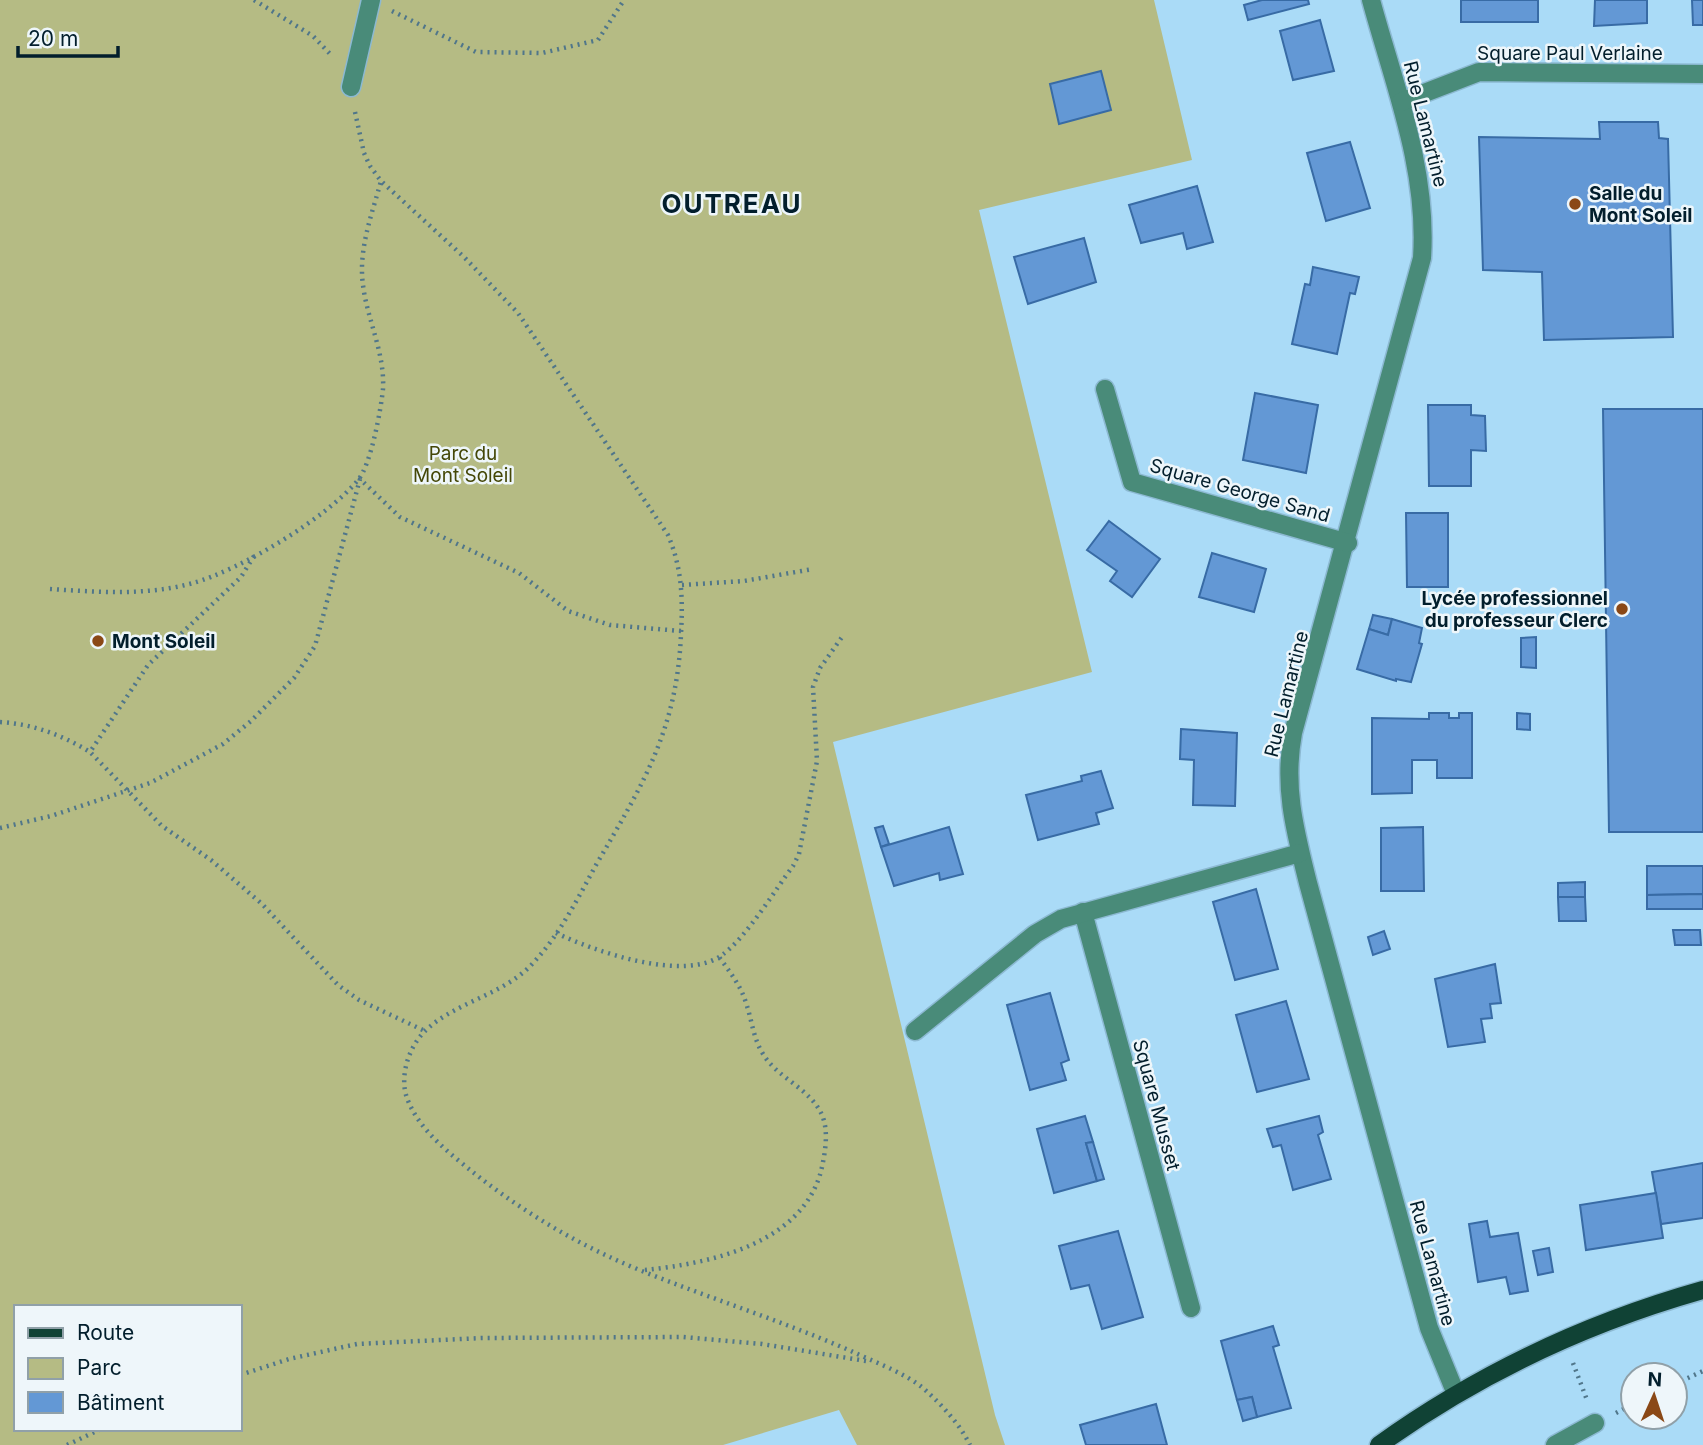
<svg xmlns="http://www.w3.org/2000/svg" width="1703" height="1445" viewBox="0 0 1703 1445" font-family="Inter,sans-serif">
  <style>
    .green { fill: #b5bb84; fill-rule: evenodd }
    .building { fill: #6398d5; stroke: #386ba5; stroke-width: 2 }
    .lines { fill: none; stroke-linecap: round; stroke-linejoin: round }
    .minor-casing { stroke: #8cb9d2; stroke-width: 21 }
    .major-casing { stroke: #8cb9d2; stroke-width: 21 }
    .path { stroke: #50768a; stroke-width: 4.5; stroke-dasharray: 2 5; stroke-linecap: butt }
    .minor { stroke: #498b79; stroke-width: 18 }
    .major { stroke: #104235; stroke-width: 18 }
    .poi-dot { fill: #8a4816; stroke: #eef6fa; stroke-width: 2.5 }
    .labels { text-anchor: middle; stroke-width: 5; stroke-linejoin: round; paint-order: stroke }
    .street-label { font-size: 19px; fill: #021e2c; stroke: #eef6fa }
    .poi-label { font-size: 19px; font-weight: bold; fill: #021e2c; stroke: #eef6fa; text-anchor: start }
    .park-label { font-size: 19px; fill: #444707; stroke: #eef6fa }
    .district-label { font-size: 26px; font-weight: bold; letter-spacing: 2px; fill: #021e2c; stroke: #eef6fa }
  </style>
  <rect width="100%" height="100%" fill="#aadbf7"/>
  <!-- green -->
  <path class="green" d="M0,0H1154L1192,160L979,210L1092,672L833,742L995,1415L1005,1445H857L839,1410L723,1445H0ZM16,1307H240V1429H16Z"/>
  <!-- building -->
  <g class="building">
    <polygon points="1262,0 1308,0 1309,4 1248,20 1244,5"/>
    <rect x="1461" y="0" width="77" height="22"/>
    <polygon points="1595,0 1647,0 1647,23 1594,26"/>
    <polygon points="1692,0 1703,0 1703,25 1693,25"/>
    <polygon points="1320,20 1334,71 1293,80 1280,31"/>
    <polygon points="1101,71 1111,110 1059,124 1050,84"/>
    <polygon points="1599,122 1658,122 1659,138 1668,139 1673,337 1544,340 1542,272 1483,270 1479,137 1600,139"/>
    <polygon points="1350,142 1370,208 1326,221 1307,153"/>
    <polygon points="1197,186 1213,242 1187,249 1183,233 1141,243 1129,205"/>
    <polygon points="1084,238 1096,282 1028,304 1014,257"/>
    <polygon points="1313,267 1359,277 1355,294 1350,293 1337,354 1292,344 1305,284 1310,285"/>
    <polygon points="1255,393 1318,405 1306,473 1243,460"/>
    <polygon points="1428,405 1471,405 1471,415 1485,416 1486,451 1471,450 1471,486 1429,486"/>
    <polygon points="1603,409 1703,409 1703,832 1609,832"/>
    <polygon points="1406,513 1448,513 1448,587 1407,587"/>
    <polygon points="1109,521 1160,559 1132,597 1110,581 1117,571 1087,550"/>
    <polygon points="1212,553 1266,569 1254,612 1199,597"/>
    <polygon points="1373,615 1392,619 1388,635 1369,629"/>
    <polygon points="1392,619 1422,628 1419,643 1422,644 1411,682 1396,679 1396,681 1357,669 1369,629 1388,635"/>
    <polygon points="1536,637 1536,668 1521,667 1521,638"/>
    <polygon points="1429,713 1449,713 1449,718 1459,718 1459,713 1472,713 1472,778 1437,778 1437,760 1412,760 1412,793 1372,794 1372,718 1429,719"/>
    <polygon points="1517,713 1530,714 1530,730 1517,729"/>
    <polygon points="1181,729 1237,733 1235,806 1193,805 1194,760 1180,759"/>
    <polygon points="1101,771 1113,808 1096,813 1099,824 1038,840 1026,795 1082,781 1081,776"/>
    <polygon points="883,826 889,844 881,847 875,828"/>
    <polygon points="949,827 963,874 940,880 939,873 894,886 881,847"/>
    <polygon points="1423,827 1424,891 1381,891 1381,828"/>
    <polygon points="1647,866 1703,866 1703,894 1647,895"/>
    <polygon points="1585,882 1585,897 1558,897 1558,883"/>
    <polygon points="1256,889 1278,969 1235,980 1213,902"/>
    <polygon points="1703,894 1703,909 1647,909 1647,895"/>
    <polygon points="1558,897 1585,897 1586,921 1559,921"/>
    <polygon points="1673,930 1700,930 1701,945 1675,945"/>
    <polygon points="1384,931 1390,949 1373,955 1368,937"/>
    <polygon points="1495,964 1501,1003 1490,1004 1492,1018 1481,1019 1485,1042 1448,1047 1435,979"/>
    <polygon points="1050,993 1069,1060 1061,1063 1066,1080 1030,1090 1007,1005"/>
    <polygon points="1286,1001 1309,1079 1257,1092 1236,1015"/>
    <polygon points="1085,1116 1093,1142 1086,1143 1097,1181 1054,1193 1037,1129"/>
    <polygon points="1319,1116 1323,1132 1318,1135 1331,1179 1293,1190 1281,1145 1273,1147 1267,1129"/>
    <polygon points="1093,1142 1104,1179 1097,1181 1086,1143"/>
    <polygon points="1703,1163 1703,1218 1661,1224 1652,1172"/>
    <polygon points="1656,1193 1663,1238 1586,1250 1580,1205"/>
    <polygon points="1487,1221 1490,1237 1518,1233 1528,1291 1510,1294 1506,1277 1478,1282 1469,1224"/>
    <polygon points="1118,1231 1143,1317 1102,1329 1089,1285 1071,1289 1059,1246"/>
    <polygon points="1549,1248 1553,1272 1538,1275 1533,1251"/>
    <polygon points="1273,1326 1279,1345 1273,1347 1291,1408 1257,1417 1252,1397 1237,1400 1221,1341"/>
    <polygon points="1252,1397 1257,1417 1243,1421 1237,1400"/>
    <polygon points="1156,1404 1167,1445 1086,1445 1080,1425"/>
  </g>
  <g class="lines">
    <defs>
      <g id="minor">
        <path d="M1371,0C1394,85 1428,168 1422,258L1293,733C1283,787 1295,831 1308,883L1429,1328L1456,1394"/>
        <polyline points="351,87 371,0"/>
        <polyline points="1401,102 1479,72 1703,74"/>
        <polyline points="1105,389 1132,482 1348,543"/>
        <polyline points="1083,912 1191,1308"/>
        <polyline points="915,1031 1035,934 1061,919 1300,853"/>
        <polyline points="1555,1445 1595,1423"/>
      </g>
      <path id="major" d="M1379,1445C1478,1374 1586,1323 1703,1290"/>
    </defs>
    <!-- minor casing -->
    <use href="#minor" class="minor-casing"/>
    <!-- major casing -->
    <use href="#major" class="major-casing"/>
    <!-- path -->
    <g class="path">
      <polyline points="254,0 313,36 332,56"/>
      <polyline points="392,11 476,52 542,53 598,40 624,0"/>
      <path d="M355,112L364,153L370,166L381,181L464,257L518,313L668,535C682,568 683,598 681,634C677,730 643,784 596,865C578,898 560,934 534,962C505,995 457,1001 426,1030C409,1046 399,1076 407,1098C418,1129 449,1153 474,1173C526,1214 580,1246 642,1271C712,1299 782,1321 851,1351C874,1362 903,1372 923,1388C942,1405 959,1423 970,1445"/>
      <polyline points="254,556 241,577 148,665 90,752 162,826 211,860 262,904 338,985 359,1000 425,1031"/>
      <polyline points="682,585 744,581 813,569"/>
      <path d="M50,589C98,592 147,596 193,583C240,570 327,518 358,480C371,465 381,409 383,389C385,353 367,319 363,285C358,250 372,214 381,181"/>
      <path d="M0,722C33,724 62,735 90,752"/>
      <polyline points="0,828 51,816 150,783 223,744 251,721 294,678 315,646 360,479 400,517 519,573 568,611 610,625 681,631"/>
      <path d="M556,933C594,951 684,983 722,955C746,938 775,890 793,866L799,854L817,761L813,687L820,668L842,637"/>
      <path d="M645,1270C714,1263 809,1242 823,1162C826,1147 828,1129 822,1115C810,1088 777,1078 763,1054C753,1038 752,1020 746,1003C741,986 730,972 719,957"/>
      <polyline points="1573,1363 1587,1400"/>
      <polyline points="240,1375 289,1359 357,1344 482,1338 683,1337 762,1344 866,1361"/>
      <polyline points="1675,1384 1703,1371"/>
      <polyline points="1616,1413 1633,1404"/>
      <polyline points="67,1445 101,1429"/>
    </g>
    <!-- minor -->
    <use href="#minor" class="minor"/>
    <!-- major -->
    <use href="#major" class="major"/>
  </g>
  <!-- markers -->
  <g class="poi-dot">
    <circle cx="1575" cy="204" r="7"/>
    <circle cx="1622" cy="609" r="7"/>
    <circle cx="98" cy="641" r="7"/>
  </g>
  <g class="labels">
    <!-- street labels -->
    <g class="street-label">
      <text x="1570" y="60">Square Paul Verlaine</text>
      <text transform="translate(1426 124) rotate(76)" y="7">Rue Lamartine</text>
      <text transform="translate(1240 490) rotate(16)" y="7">Square George Sand</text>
      <text transform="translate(1286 694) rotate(-76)" y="7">Rue Lamartine</text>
      <text transform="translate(1157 1105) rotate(75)" y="7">Square Musset</text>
      <text transform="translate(1433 1263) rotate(75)" y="7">Rue Lamartine</text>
    </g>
    <!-- poi labels -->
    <g class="poi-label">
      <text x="1589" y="200">Salle du<tspan x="1589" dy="22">Mont Soleil</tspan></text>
      <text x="1608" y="605" text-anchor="end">Lycée professionnel<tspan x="1608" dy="22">du professeur Clerc</tspan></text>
      <text x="112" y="648">Mont Soleil</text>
    </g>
    <!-- park labels -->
    <g class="park-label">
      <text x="463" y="460">Parc du<tspan x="463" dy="22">Mont Soleil</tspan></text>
    </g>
    <!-- district labels -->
    <g class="district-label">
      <text x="732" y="213">OUTREAU</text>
    </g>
  </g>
  <!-- legend -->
  <rect x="14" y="1305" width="228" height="126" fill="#eef6fa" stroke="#90a0a8" stroke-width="2"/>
  <rect x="28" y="1328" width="35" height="10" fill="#104235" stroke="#90a0a8" stroke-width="2"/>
  <text x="77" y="1340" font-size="21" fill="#021e2c">Route</text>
  <rect x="28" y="1358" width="35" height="21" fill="#b5bb84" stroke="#90a0a8" stroke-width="2"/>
  <text x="77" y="1375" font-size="21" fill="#021e2c">Parc</text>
  <rect x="28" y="1392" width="35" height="21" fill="#6398d5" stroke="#90a0a8" stroke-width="2"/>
  <text x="77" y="1410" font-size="21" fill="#021e2c">Bâtiment</text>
  <!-- north arrow -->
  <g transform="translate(1654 1396) rotate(3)"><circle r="33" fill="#eef6fa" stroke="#90a0a8" stroke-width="2"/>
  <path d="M0-5L12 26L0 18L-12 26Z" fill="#8a4816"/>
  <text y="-10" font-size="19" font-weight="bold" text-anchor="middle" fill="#021e2c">N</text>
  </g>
  <!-- scale -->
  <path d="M18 46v10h100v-10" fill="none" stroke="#021e2c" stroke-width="3.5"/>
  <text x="28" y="46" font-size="21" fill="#021e2c" stroke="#eef6fa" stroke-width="5" paint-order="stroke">20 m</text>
</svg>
